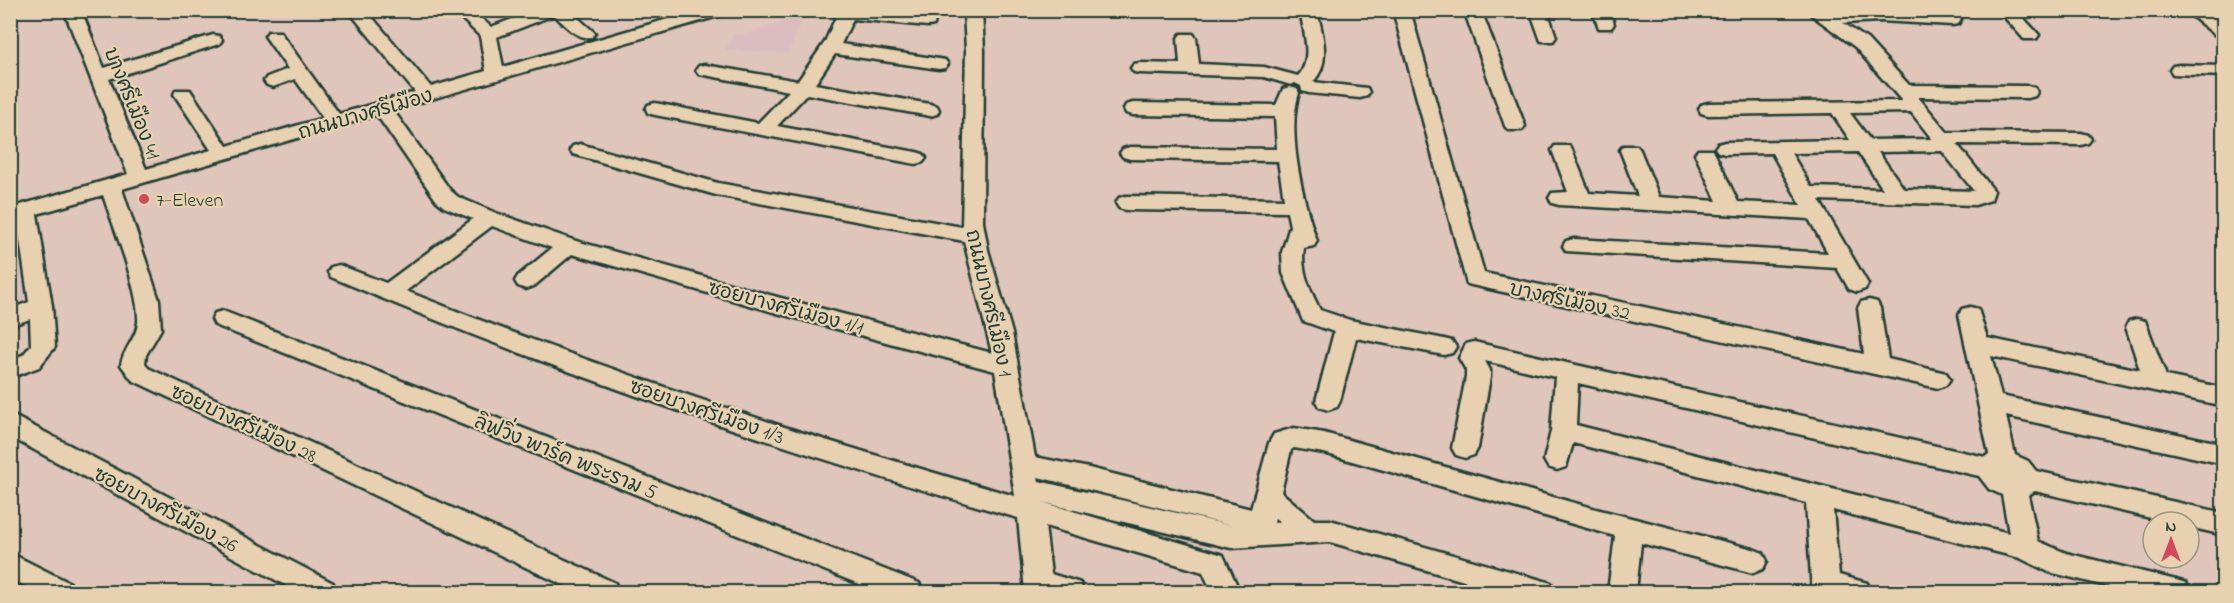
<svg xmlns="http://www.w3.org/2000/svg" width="2234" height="603" viewBox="0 0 2234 603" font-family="'Indie Flower','Playpen Sans Thai',sans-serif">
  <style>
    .built { fill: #dbbdc1 }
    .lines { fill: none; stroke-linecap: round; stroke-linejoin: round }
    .minor-casing { stroke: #1f3d34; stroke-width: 5 }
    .minor { fill: #e7d1b0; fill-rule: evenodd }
    .poi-dot { fill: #d1495b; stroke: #e7d1b0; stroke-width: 2 }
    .labels { text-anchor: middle; stroke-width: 4.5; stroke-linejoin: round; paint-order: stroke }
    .street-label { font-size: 20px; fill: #1f3d34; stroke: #e7d1b0 }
    .poi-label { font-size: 20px; fill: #1f3d34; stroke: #e7d1b0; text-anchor: start }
  </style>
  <rect width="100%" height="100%" fill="#e0c5ba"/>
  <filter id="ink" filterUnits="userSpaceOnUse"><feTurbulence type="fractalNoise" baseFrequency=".0167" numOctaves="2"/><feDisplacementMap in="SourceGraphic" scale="12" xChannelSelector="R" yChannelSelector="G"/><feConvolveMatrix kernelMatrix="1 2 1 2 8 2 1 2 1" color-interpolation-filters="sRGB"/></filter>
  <g filter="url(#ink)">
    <!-- built -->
    <g class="built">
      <polygon points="777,11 806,11 788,53 725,50 733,35 745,35 786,21"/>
      <polygon points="20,229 36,305 11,314 11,232"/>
    </g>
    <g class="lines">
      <defs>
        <g id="minor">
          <path d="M64,10H81L104,68L213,35L219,36L222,40L219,44L109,79L146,169L211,150L174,94L176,90H190L227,146L323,118L295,79L273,87L267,85L264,81L267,77L288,69L265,36L268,32H280L339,114L415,92L348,10H366L431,87L486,71L480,36L453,10H472L491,27L536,10H569L595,33L592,37C577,40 565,24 554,15L497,37L503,67L699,10H727L725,14L393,110L450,190L458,197L496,213L576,241L777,297L992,353L964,241L716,195L573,154L570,150L573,146L580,144L718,183L962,227L966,51L964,10H982L984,51L983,222L988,250L1012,333L1035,457L1089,468L1251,509L1269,443L1274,434L1294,428L1324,433L1596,509L1753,549L1763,553L1767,561L1763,569L1753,573L1641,543L1636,592H1608L1615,536L1324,453L1294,448L1291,450L1281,492L1314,520H1330L1541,580L1551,583L1555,592H1502L1330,542L1231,548L1042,502L1223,555L1240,592H1212L1203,572L1045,526L1051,574L1080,583L1084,592H1025L1018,518C784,451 555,372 331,277L328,272L331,267L339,265L386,283L473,219L444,207L436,200L377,115L122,189L159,300L161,329L146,355L145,363L148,368L615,583L619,592H578L132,380L121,365C123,349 137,338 138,322C140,292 113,226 103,195L37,214L52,306L55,347L39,367L10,378V359L23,355L31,345L30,319L10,326V309L29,302L17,220L10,222V208L128,174ZM492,226L552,248L518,276L515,281L518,286L526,289L534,286L572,254L777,313L995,371L1015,496C808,438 605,371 406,291ZM1038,477L1233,526L1039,481ZM1275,518L1280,522L1274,523Z"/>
          <polygon points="839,10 874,10 920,15 920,10 937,10 934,25 928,26 853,19 841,44 939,59 945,60 948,64 945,68 939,69 835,54 815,84 930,104 937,106 939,110 937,114 930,116 807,94 777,126 916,152 923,154 926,158 923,162 916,164 655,115 648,113 646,109 648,105 655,103 758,123 789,91 699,74 696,70 699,66 705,65 798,81 825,42"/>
          <path d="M1300,10H1317C1322,34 1332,62 1313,82L1367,88L1369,92L1367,96L1360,98L1309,93L1302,91L1301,86L1295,83L1291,85L1264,77L1140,73L1134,72L1131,68L1134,64L1140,63L1180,64L1178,38L1181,34H1193L1196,38L1199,64L1264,67L1298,76C1314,59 1303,30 1300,10Z"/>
          <polygon points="1393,10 1410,10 1484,273 1864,354 1858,308 1861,302 1869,300 1877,302 1880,308 1888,359 1946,373 1950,379 1946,385 1938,388 1467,284"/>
          <polygon points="1464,10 1481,10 1525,126 1522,130 1508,130 1505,126"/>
          <polygon points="1530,10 1547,10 1556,37 1553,41 1541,41"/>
          <polygon points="1592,10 1609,10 1614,24 1611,28 1599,28"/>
          <path d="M1805,10H1825L1828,13L1880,11L1958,16L1961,20L1958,24L1952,25L1880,21L1843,23L1867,39L1909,85L2028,86L2035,88L2037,92L2035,96L2028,98L1918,97L1947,132L2081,133L2088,135L2091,139L2088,143L2081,145L1957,144L1994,191L1991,200L1975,205L1819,200L1868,284L1865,289L1857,292L1849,289L1837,268L1566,251L1563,246L1566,241L1574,239L1828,253L1809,219L1559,205L1552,203L1549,198L1552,193L1568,192L1552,150L1555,146H1569L1572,150L1589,193L1638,196L1620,150L1623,146H1637L1640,150L1659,197L1717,201L1695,154L1698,150H1712L1715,154L1738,202L1801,205L1772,153L1725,154L1718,152L1715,148L1718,144L1725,142L1850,140L1832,113L1708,115L1701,113L1699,109L1701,105L1708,103L1902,101L1855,47ZM1911,112L1932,139L1870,140L1850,113ZM1942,151L1974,191L1904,189L1878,152ZM1858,152L1883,189L1811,187L1791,153Z"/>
          <polygon points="1998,10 2016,10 2039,35 2036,39 2024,39"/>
          <polygon points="2184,10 2204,10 2224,25 2224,38 2218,37"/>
          <polygon points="2179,65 2224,66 2224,76 2173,74 2170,70 2173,66"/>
          <path d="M1290,87L1297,89L1299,93C1286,132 1303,202 1317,241L1314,246L1304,248C1300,270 1310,290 1320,310L1350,320L1444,339L1452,341L1456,347L1452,353L1444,355L1356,338L1340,401L1337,407L1328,410L1319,407L1316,401L1334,332L1303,321L1283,273L1282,252L1290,226L1287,212L1126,210L1119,208L1116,203L1119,198L1126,196L1284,199L1278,161L1130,159L1123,157L1120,153L1123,149L1130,147L1277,149L1275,117L1133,115L1126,113L1124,109L1126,105L1133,103L1276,105L1283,89Z"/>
          <path d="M1970,307L1978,309L1987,338L2140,370L2126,327L2129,321L2137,319L2145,321L2166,376L2224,388V406L1991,356L2001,396L2224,444V464L2006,416L2015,455L2028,461L2036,471L2224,513V535L2189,527V522H2168L2035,491L2028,495L2038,541L2066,553L2176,580L2186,583L2190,592H2130L2049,572L2020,558L1833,510L1839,575L1867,583L1871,592H1812L1806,503L1573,443L1566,467L1557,470L1548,467L1544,460L1551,431L1555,377L1485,361L1490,370V377L1478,448L1474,455L1465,458L1456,455L1452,448L1466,377V370L1459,358L1466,344L1474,342L1985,457L1989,454L1959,315L1962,309ZM1578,383L1979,476L1989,489L2002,495L2009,533L1576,425Z"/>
          <polygon points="223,311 919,583 923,592 879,592 215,325 212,319 215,313"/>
          <polygon points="10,414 333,583 337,592 298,592 18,441 10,436"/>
          <polygon points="10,553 70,583 74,592 36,592 10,578"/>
        </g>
      </defs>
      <!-- minor casing -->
      <use href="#minor" class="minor-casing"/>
      <!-- minor -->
      <use href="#minor" class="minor"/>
    </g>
  </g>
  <!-- markers -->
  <circle class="poi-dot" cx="144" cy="199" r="6"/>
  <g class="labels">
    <!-- street labels -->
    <g class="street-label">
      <text transform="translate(133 103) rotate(68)" y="7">บางศรีเมือง 41</text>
      <text transform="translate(365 113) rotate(-16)" y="7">ถนนบางศรีเมือง</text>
      <text transform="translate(1570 300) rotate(12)" y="7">บางศรีเมือง 32</text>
      <text transform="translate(990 303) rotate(77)" y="7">ถนนบางศรีเมือง 1</text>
      <text transform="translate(786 307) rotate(15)" y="7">ซอยบางศรีเมือง 1/1</text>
      <text transform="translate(707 411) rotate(19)" y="7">ซอยบางศรีเมือง 1/3</text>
      <text transform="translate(244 423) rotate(25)" y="7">ซอยบางศรีเมือง 28</text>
      <text transform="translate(566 456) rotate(22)" y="7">ลิฟวิ่ง พาร์ค พระราม 5</text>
      <text transform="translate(166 509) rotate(28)" y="7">ซอยบางศรีเมือง 26</text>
    </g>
    <!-- poi labels -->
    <g class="poi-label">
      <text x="156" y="206">7-Eleven</text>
    </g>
  </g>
  <!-- margin -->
  <rect width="2234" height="603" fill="none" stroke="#e7d1b0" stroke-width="36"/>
  <rect x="18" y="18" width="2198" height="567" fill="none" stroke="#1f3d34" stroke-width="2" filter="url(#ink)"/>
  <!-- north arrow -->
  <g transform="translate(2171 540)"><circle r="28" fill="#e7d1b0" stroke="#97967e" stroke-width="1.5"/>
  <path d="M0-4.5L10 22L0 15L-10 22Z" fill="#d1495b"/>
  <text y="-9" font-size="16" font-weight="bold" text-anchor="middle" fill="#1f3d34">N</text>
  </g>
</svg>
